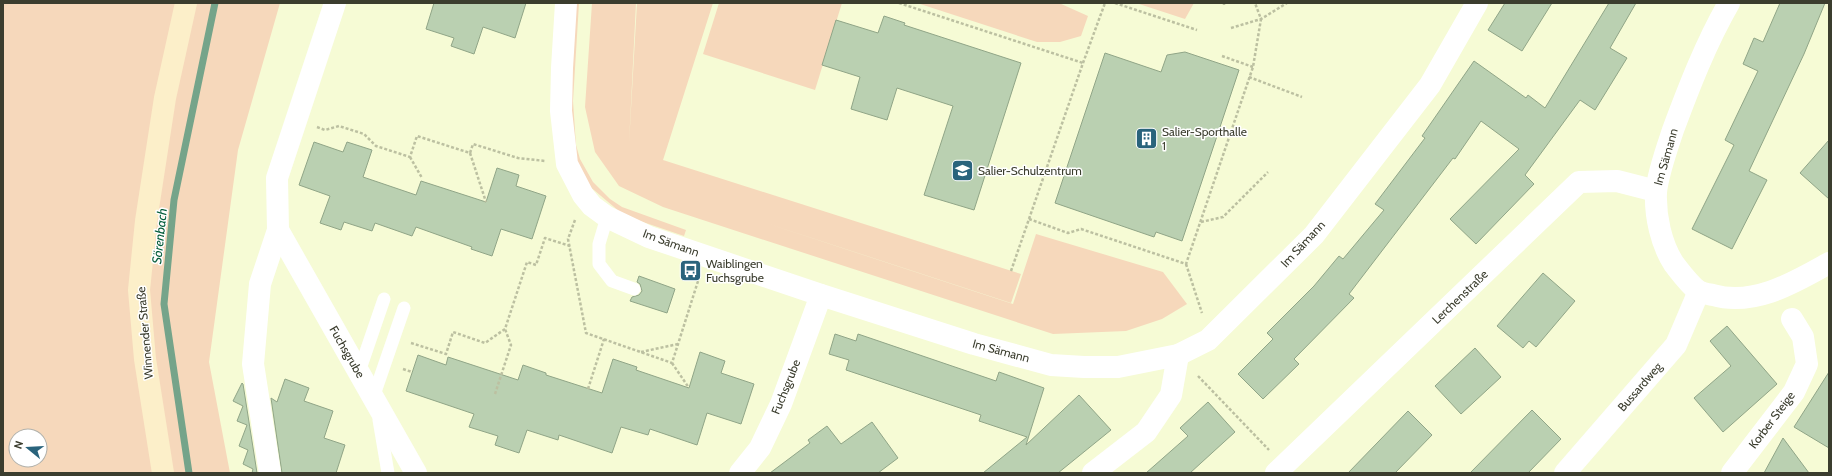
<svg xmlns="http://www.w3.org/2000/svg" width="1832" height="476" viewBox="0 0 1832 476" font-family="Cabin,sans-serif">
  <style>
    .green { fill: #f6d8bb; fill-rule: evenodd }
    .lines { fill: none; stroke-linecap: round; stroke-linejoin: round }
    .stream { stroke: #75a48a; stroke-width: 7 }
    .building { fill: #bad0b1; stroke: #90a587 }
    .path { stroke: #bcc0a1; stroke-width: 2.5; stroke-dasharray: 3 2; stroke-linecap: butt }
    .lane { stroke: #fff; stroke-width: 13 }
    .street { stroke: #fff; stroke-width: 22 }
    .secondary { stroke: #fcefc9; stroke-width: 22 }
    .labels { text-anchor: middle; stroke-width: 3; stroke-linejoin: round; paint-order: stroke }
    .poi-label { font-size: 12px; fill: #3b3d2e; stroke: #fff; text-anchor: start }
    .street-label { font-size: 12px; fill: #3b3d2e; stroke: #fff }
    .water-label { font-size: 13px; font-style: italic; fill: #055d3b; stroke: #fff }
  </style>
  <rect width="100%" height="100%" fill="#f6fbd5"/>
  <!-- green -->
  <g class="green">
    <path d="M3,3H280L238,150L209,362L230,473H3ZM16,436H40V460H16Z"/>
    <polygon points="573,3 579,3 573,101 576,145 580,159 593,182 610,199 622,207 686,230 684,236 640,221 620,212 588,185 575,160 568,122"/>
    <polygon points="592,3 636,3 629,144 637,3 713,3 663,160 1021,274 1011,303 628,178 1013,304 1036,234 1163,272 1187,304 1162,319 1126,331 1053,334 663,207 619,186 595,152 585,107"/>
    <polygon points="719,3 842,3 815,90 703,54"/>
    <polygon points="917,3 1059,3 1088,16 1081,36 1060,42 1037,42"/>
    <polygon points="1136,3 1194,3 1185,19"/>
  </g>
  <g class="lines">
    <!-- stream -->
    <polyline class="stream" points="189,473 164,304 174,200 215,3"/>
  </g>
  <!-- building -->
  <g class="building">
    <polygon points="434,3 526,3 515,38 483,27 474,54 451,46 454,38 426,29"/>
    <polygon points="1505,3 1552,3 1522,51 1488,30"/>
    <polygon points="1609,3 1636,3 1610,48 1627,58 1595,110 1580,100 1525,175 1534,184 1476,244 1450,219 1519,149 1481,121 1455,159 1453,158 1349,294 1354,298 1294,359 1299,364 1263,399 1238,374 1273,339 1267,333 1314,286 1339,256 1343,259 1384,210 1375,204 1425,138 1422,136 1474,61 1526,98 1528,95 1545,108"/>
    <polygon points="1780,3 1825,3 1804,54 1749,171 1767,180 1732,249 1692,229 1734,145 1725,140 1758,71 1743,64 1754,38 1763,42"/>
    <polygon points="884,16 905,23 904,25 1021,63 974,210 924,195 953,106 897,88 887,120 851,109 860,77 822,65 836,20 878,33"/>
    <polygon points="1185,52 1239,70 1182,241 1156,232 1154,237 1055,203 1105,53 1161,72 1167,55"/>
    <polygon points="1829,140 1829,199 1800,173"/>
    <polygon points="314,142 343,152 347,142 372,150 363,177 416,195 421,181 486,202 497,168 519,175 516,186 546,196 532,239 501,229 492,256 471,249 472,247 416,227 412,236 375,223 372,231 344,222 341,230 320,223 330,196 299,185"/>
    <polygon points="1543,273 1575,301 1536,347 1529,341 1523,348 1497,326"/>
    <polygon points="639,276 675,289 667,313 630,301 632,297 639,295 642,291 640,284 637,282"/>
    <polygon points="1727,326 1777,384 1723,432 1694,398 1731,366 1710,341"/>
    <polygon points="835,334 856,341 858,334 996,381 999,372 1044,388 1026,445 1079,395 1111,430 1058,473 983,473 1027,437 979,421 981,415 846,370 849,360 829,354"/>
    <polygon points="1475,348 1501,377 1461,414 1435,386"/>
    <polygon points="700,352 725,361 721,373 754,384 741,424 707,413 697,445 650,429 648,435 621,427 612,453 559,435 558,440 527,430 519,453 495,445 498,436 469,427 474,414 406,391 418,355 446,365 448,357 518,380 523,365 546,373 546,375 602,393 613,359 637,367 636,370 689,388"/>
    <polygon points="1829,372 1829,448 1794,427"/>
    <polygon points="285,379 309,388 304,401 333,411 324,438 345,445 336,473 282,473 271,398 277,402"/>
    <polygon points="242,383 243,384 257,473 252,473 253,469 243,464 248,450 239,446 247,425 237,421 243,406 233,401"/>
    <polygon points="1208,402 1235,432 1190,473 1146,473 1188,436 1180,428"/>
    <polygon points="1532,410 1561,439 1528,473 1470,473"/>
    <polygon points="1408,411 1432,435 1395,473 1348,473"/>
    <polygon points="872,422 898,458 878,473 770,473 810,443 808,440 827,426 841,444"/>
    <polygon points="1783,438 1809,473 1764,473"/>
  </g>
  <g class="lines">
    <!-- path -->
    <g class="path">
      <polyline points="899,3 1083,63"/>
      <polyline points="1115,3 1197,30"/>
      <polyline points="1224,3 1224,5"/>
      <polyline points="1231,28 1261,19 1287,3"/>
      <polyline points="1222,56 1253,67"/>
      <polyline points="1249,77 1302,97"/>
      <polyline points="317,127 325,130 339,126 364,134 376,146 410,157 417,136 470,153 473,144 518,158 545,161"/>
      <polyline points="470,153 486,202"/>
      <polyline points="410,157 422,178"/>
      <polyline points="1029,219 1068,233 1081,229 1186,264 1253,67 1261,19 1255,3"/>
      <polyline points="575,220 568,239 586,333 672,363 699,278"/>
      <polyline points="1201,222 1223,217 1268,172"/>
      <polyline points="1186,264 1202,313"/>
      <polyline points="1011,271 1083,63 1105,3"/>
      <polyline points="411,343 446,354 453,332 485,343 505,329 527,262 536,265 545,238 570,246"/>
      <polyline points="641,352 678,344"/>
      <polyline points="672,363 689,388"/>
      <polyline points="403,369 412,372"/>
      <polyline points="1198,376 1269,450"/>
      <polyline points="588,389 604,339"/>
      <polyline points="495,394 511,345 505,329"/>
    </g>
    <!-- lane -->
    <g class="lane">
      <polyline points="607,217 599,244 599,264 612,281 634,289"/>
      <polyline points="359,372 384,299"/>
      <polyline points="373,398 404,308"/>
      <polyline points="379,420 388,473"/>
    </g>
    <!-- street -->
    <g class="street">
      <polyline points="335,3 277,178 278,230 416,473"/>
      <polyline points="566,3 562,68 561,111 567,164 583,195 592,206 607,217 649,237 821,295 974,344 1051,365 1084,367 1118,367 1178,355 1208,340 1314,235 1430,85 1477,3"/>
      <path d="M1729,3C1706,43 1689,87 1673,130C1667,148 1658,173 1656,192C1655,216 1661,244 1674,264C1681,273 1689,284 1698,291C1702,293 1708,294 1713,295C1754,307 1795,282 1829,263"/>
      <polyline points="270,473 253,364 260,284 278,230"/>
      <polyline points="740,473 760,448 781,404 821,295"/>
      <polyline points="1093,473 1146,432 1171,395 1178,355"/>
      <polyline points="1276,473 1579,182 1617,181 1656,191"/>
      <polyline points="1565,473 1676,345 1699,291"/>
      <polyline points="1732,473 1794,392 1807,364 1803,337 1792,319"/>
    </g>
    <!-- secondary -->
    <polyline class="secondary" points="163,473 145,359 139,290 146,221 165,98 186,3"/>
  </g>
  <!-- icons -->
  <defs>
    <symbol id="building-square" viewBox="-11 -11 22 22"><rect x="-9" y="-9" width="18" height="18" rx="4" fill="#29637c" stroke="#fff"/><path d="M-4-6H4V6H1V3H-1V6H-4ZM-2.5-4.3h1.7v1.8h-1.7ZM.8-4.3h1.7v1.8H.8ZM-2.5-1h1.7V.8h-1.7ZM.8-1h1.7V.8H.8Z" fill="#fff"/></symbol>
    <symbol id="school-square" viewBox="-11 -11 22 22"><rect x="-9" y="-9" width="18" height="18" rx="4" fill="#29637c" stroke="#fff"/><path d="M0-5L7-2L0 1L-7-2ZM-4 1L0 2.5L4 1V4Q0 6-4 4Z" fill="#fff"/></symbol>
    <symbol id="bus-square" viewBox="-11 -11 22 22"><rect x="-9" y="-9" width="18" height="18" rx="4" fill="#29637c" stroke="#fff"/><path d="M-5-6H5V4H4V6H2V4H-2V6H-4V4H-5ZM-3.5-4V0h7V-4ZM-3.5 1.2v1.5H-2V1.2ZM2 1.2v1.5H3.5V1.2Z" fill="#fff"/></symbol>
  </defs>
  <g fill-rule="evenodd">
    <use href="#building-square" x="1134" y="126" width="25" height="25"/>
    <use href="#school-square" x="950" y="158" width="25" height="25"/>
    <use href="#bus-square" x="678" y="258" width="25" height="25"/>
  </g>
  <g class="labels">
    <!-- poi labels -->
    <g class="poi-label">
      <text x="1162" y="136">Salier-Sporthalle<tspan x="1162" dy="14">1</tspan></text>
      <text x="978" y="175">Salier-Schulzentrum</text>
      <text x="706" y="268">Waiblingen<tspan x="706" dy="14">Fuchsgrube</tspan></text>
    </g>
    <!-- street labels -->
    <g class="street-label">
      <text transform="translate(1666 157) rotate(-74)" y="4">Im Sämann</text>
      <text transform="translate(671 243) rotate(20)" y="4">Im Sämann</text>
      <text transform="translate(1303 244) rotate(-47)" y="4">Im Sämann</text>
      <text transform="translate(1460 297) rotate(-44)" y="4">Lerchenstraße</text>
      <text transform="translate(145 333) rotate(-95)" y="4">Winnender Straße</text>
      <text transform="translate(1001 351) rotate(15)" y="4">Im Sämann</text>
      <text transform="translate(347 352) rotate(60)" y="4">Fuchsgrube</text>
      <text transform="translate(786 387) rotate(-68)" y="4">Fuchsgrube</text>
      <text transform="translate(1640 387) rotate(-49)" y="4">Bussardweg</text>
      <text transform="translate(1772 420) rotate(-53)" y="4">Korber Steige</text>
    </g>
    <!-- water labels -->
    <g class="water-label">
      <text transform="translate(159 236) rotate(-84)" y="5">Sörenbach</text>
    </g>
  </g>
  <!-- border -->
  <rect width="1832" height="476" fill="none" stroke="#3b3d2e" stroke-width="8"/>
  <!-- north arrow -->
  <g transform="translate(28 448) rotate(288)"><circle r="19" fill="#ffffff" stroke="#b1b1ab"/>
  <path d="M0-3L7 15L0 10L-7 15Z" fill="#29637c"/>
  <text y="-6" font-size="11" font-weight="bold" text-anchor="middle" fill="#3b3d2e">N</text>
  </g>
</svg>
